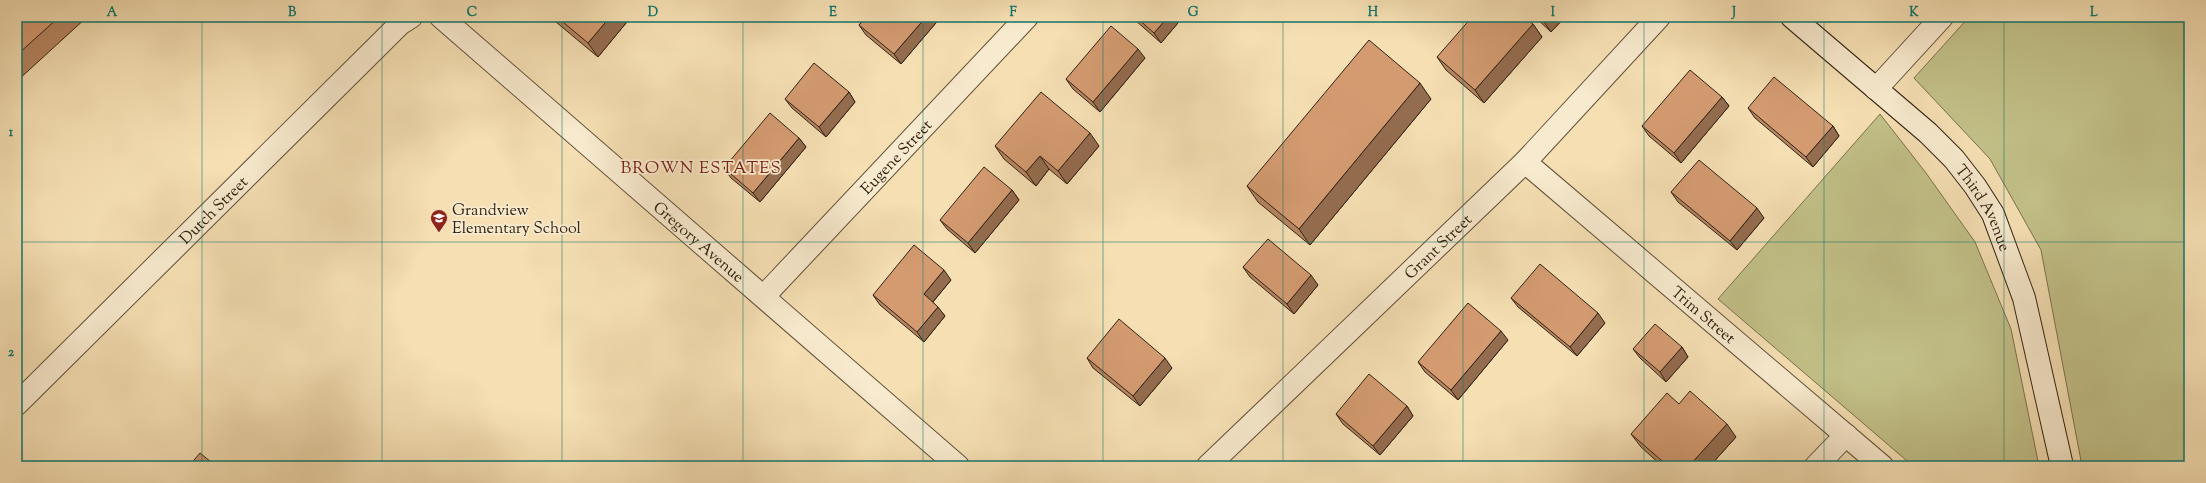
<svg xmlns="http://www.w3.org/2000/svg" width="2206" height="483" viewBox="0 0 2206 483" font-family="'Sorts Mill Goudy',serif">
  <style>
    .green { fill: #c2c088; stroke: #7a714d }
    .lines { fill: none; stroke-linecap: round; stroke-linejoin: round }
    .street-casing { stroke: #63513a; stroke-width: 24 }
    .secondary-casing { stroke: #322212; stroke-width: 24 }
    .street { stroke: #f8eace; stroke-width: 22 }
    .secondary { stroke: #f8eace; stroke-width: 22 }
    .wall { fill: #b68561; stroke: #322212 }
    .shaded-wall { fill: #946c4f; stroke: #322212 }
    .building { fill: #d49b71; stroke: #322212 }
    .grid { fill: none; stroke: #0f766e; stroke-width: 1; stroke-opacity: 0.55 }
    .labels { text-anchor: middle; stroke-width: 3.5; stroke-linejoin: round; paint-order: stroke }
    .street-label { font-size: 16px; fill: #322212; stroke: #f8eace }
    .poi-label { font-size: 16px; fill: #322212; stroke: #f8eace; text-anchor: start }
    .neighbourhood-label { font-size: 17px; letter-spacing: 1px; fill: #7a1f14; stroke: #f8eace }
    .neatline { fill: none; stroke: #0f766e; stroke-width: 1.5 }
    .grid-label { font-size: 13px; text-anchor: middle; font-weight: bold; fill: #0f766e }
  </style>
  <rect width="100%" height="100%" fill="#f5dfb3"/>
  <filter id="stains"><feTurbulence type="fractalNoise" baseFrequency=".005" numOctaves="4"/><feColorMatrix values="0 0 0 0 .2 0 0 0 0 .09 0 0 0 0 .02 0 0 0 .5 -.17"/></filter>
  <radialGradient id="worn" r=".72"><stop offset=".6" stop-color="#630" stop-opacity="0"/><stop offset="1" stop-color="#630" stop-opacity=".3"/></radialGradient>
  <!-- green -->
  <g class="green">
    <polygon points="1969,17 2189,17 2189,466 2082,466 2041,250 1990,159 1914,78"/>
    <polygon points="1880,114 1926,173 1975,242 2011,329 2039,466 1913,466 1718,299"/>
  </g>
  <g class="lines">
    <defs>
      <g id="street">
        <path id="s1" d="M441,17L958,466"/>
        <polyline points="1876,89 1942,17"/>
        <path id="s2" d="M1525,162L1882,466"/>
        <path id="s3" d="M764,296L1027,17"/>
        <path id="s4" d="M17,404L400,24L411,17"/>
        <path id="s5" d="M1208,466L1525,162L1659,17"/>
        <polyline points="1816,466 1846,435"/>
      </g>
      <g id="secondary">
        <path id="s6" d="M1792,17L1928,133L1954,159L1975,186L1993,214L2024,298L2062,466"/>
      </g>
    </defs>
    <!-- street casing -->
    <use href="#street" class="street-casing"/>
    <!-- secondary casing -->
    <use href="#secondary" class="secondary-casing"/>
    <!-- street -->
    <use href="#street" class="street"/>
    <!-- secondary -->
    <use href="#secondary" class="secondary"/>
  </g>
  <!-- wall -->
  <g class="wall">
    <polygon points="17,17 87,17 17,81"/>
    <polygon points="550,17 631,17 598,57"/>
    <polygon points="866,17 941,17 901,64 866,35 859,25"/>
    <polygon points="1133,17 1183,17 1161,43 1135,20"/>
    <polygon points="1535,17 1565,17 1551,32"/>
    <polygon points="1533,24 1542,37 1484,103 1446,70 1437,57"/>
    <polygon points="1145,58 1100,112 1073,89 1066,79"/>
    <polygon points="849,92 855,102 826,137 792,108 785,99"/>
    <polygon points="1722,97 1729,106 1681,163 1649,136 1642,126"/>
    <polygon points="1431,99 1310,245 1258,202 1247,186"/>
    <polygon points="1748,108 1833,126 1839,136 1813,167 1755,118"/>
    <polygon points="799,138 806,147 760,202 731,178 724,168"/>
    <polygon points="995,146 1099,146 1067,184 1049,169 1036,186 1004,159"/>
    <polygon points="1012,190 1019,200 975,253 947,229 940,220"/>
    <polygon points="1671,192 1764,218 1737,250 1678,202"/>
    <polygon points="1243,267 1318,285 1294,314 1250,277"/>
    <polygon points="951,280 933,302 945,316 924,342 880,305 873,295"/>
    <polygon points="1511,298 1605,323 1577,356 1518,307"/>
    <polygon points="1508,340 1458,400 1425,372 1418,362"/>
    <polygon points="1682,347 1688,357 1666,382 1640,358 1633,349"/>
    <polygon points="1087,358 1172,368 1140,406 1093,368"/>
    <polygon points="1679,404 1736,437 1710,466 1662,466 1641,447 1631,434"/>
    <polygon points="1407,406 1413,416 1380,455 1343,424 1336,414"/>
  </g>
  <!-- shaded-wall -->
  <g class="shaded-wall">
    <polygon points="610,17 631,17 598,57 588,43"/>
    <polygon points="926,17 941,17 901,64 894,54"/>
    <polygon points="1168,17 1183,17 1161,43 1154,33"/>
    <polygon points="1543,17 1565,17 1551,32 1542,19"/>
    <polygon points="1533,24 1542,37 1484,103 1475,90"/>
    <polygon points="1138,49 1145,58 1100,112 1093,102"/>
    <polygon points="1420,83 1431,99 1310,245 1299,229"/>
    <polygon points="849,92 855,102 826,137 819,127"/>
    <polygon points="1722,97 1729,106 1681,163 1674,153"/>
    <polygon points="1833,126 1839,136 1813,167 1806,157"/>
    <polygon points="1090,133 1099,146 1067,184 1058,171"/>
    <polygon points="799,138 806,147 760,202 753,193"/>
    <polygon points="1040,156 1049,169 1036,186 1026,172"/>
    <polygon points="1012,190 1019,200 975,253 968,243"/>
    <polygon points="1757,208 1764,218 1737,250 1730,241"/>
    <polygon points="944,270 951,280 931,304 924,294"/>
    <polygon points="1311,275 1318,285 1294,314 1287,304"/>
    <polygon points="938,307 945,316 924,342 917,332"/>
    <polygon points="1598,313 1605,323 1577,356 1570,347"/>
    <polygon points="1501,331 1508,340 1458,400 1451,390"/>
    <polygon points="1682,347 1688,357 1666,382 1660,372"/>
    <polygon points="1165,358 1172,368 1140,406 1133,396"/>
    <polygon points="1407,406 1413,416 1380,455 1373,446"/>
    <polygon points="1727,424 1736,437 1710,466 1689,466"/>
  </g>
  <!-- building -->
  <g class="building">
    <polygon points="17,17 59,17 17,55"/>
    <polygon points="557,17 610,17 588,43"/>
    <polygon points="866,17 926,17 894,54 859,25"/>
    <polygon points="1136,17 1168,17 1154,33"/>
    <polygon points="1472,17 1525,17 1533,24 1475,90 1437,57"/>
    <polygon points="1111,26 1138,49 1093,102 1066,79"/>
    <polygon points="1369,40 1420,83 1299,229 1247,186"/>
    <polygon points="814,63 849,92 819,127 785,99"/>
    <polygon points="1690,70 1722,97 1674,153 1642,126"/>
    <polygon points="1774,77 1833,126 1806,157 1748,108"/>
    <polygon points="1041,92 1090,133 1058,171 1040,156 1026,172 995,146"/>
    <polygon points="770,113 799,138 753,193 724,168"/>
    <polygon points="1699,160 1757,208 1730,241 1671,192"/>
    <polygon points="984,167 1012,190 968,243 940,220"/>
    <polygon points="1268,239 1311,275 1287,304 1243,267"/>
    <polygon points="914,245 944,270 924,294 938,307 917,332 873,295"/>
    <polygon points="1540,264 1598,313 1570,347 1511,298"/>
    <polygon points="1468,303 1501,331 1451,390 1418,362"/>
    <polygon points="1119,319 1165,358 1133,396 1087,358"/>
    <polygon points="1655,324 1682,347 1660,372 1633,349"/>
    <polygon points="1369,374 1407,406 1373,446 1336,414"/>
    <polygon points="1690,391 1727,424 1689,466 1668,466 1631,434 1667,393 1679,404"/>
    <polygon points="200,453 216,466 189,466"/>
  </g>
  <!-- grid -->
  <path class="grid" d="M202,17V466M382,17V466M562,17V466M743,17V466M923,17V466M1103,17V466M1283,17V466M1463,17V466M1644,17V466M1824,17V466M2004,17V466M17,242H2189"/>
  <!-- icons -->
  <defs>
    <symbol id="school-pin" viewBox="-11 -11 22 30"><path d="M0 17L-7.5 6A9.5 9.5 0 1 1 7.5 6Z" fill="#8f2418" stroke="#f8eace"/><path d="M0-5L7-2L0 1L-7-2ZM-4 1L0 2.5L4 1V4Q0 6-4 4Z" fill="#fff"/></symbol>
  </defs>
  <g fill-rule="evenodd">
    <use href="#school-pin" x="429" y="208" width="20" height="27"/>
  </g>
  <g class="labels">
    <!-- street labels -->
    <g class="street-label">
      <text dy="6" stroke="none"><textPath href="#s3" startOffset="192">Eugene Street</textPath></text>
      <text dy="6" stroke="none"><textPath href="#s6" startOffset="273">Third Avenue</textPath></text>
      <text dy="6" stroke="none"><textPath href="#s4" startOffset="276">Dutch Street</textPath></text>
      <text dy="6" stroke="none"><textPath href="#s1" startOffset="342">Gregory Avenue</textPath></text>
      <text dy="6" stroke="none"><textPath href="#s5" startOffset="318">Grant Street</textPath></text>
      <text dy="6" stroke="none"><textPath href="#s2" startOffset="235">Trim Street</textPath></text>
    </g>
    <!-- poi labels -->
    <g class="poi-label">
      <text x="452" y="215">Grandview<tspan x="452" dy="18">Elementary School</tspan></text>
    </g>
    <!-- neighbourhood labels -->
    <g class="neighbourhood-label">
      <text x="701" y="173">BROWN ESTATES</text>
    </g>
  </g>
  <!-- margin -->
  <rect width="2206" height="483" fill="none" stroke="#f5dfb3" stroke-width="44"/>
  <rect x="22" y="22" width="2162" height="439" class="neatline"/>
  <g class="grid-label">
    <text x="112" y="16">A</text>
    <text x="292" y="16">B</text>
    <text x="472" y="16">C</text>
    <text x="653" y="16">D</text>
    <text x="833" y="16">E</text>
    <text x="1013" y="16">F</text>
    <text x="1193" y="16">G</text>
    <text x="1373" y="16">H</text>
    <text x="1553" y="16">I</text>
    <text x="1734" y="16">J</text>
    <text x="1914" y="16">K</text>
    <text x="2094" y="16">L</text>
    <text x="11" y="136">1</text>
    <text x="11" y="356">2</text>
  </g>
  <rect width="100%" height="100%" filter="url(#stains)"/>
  <rect width="100%" height="100%" fill="url(#worn)"/>
</svg>
